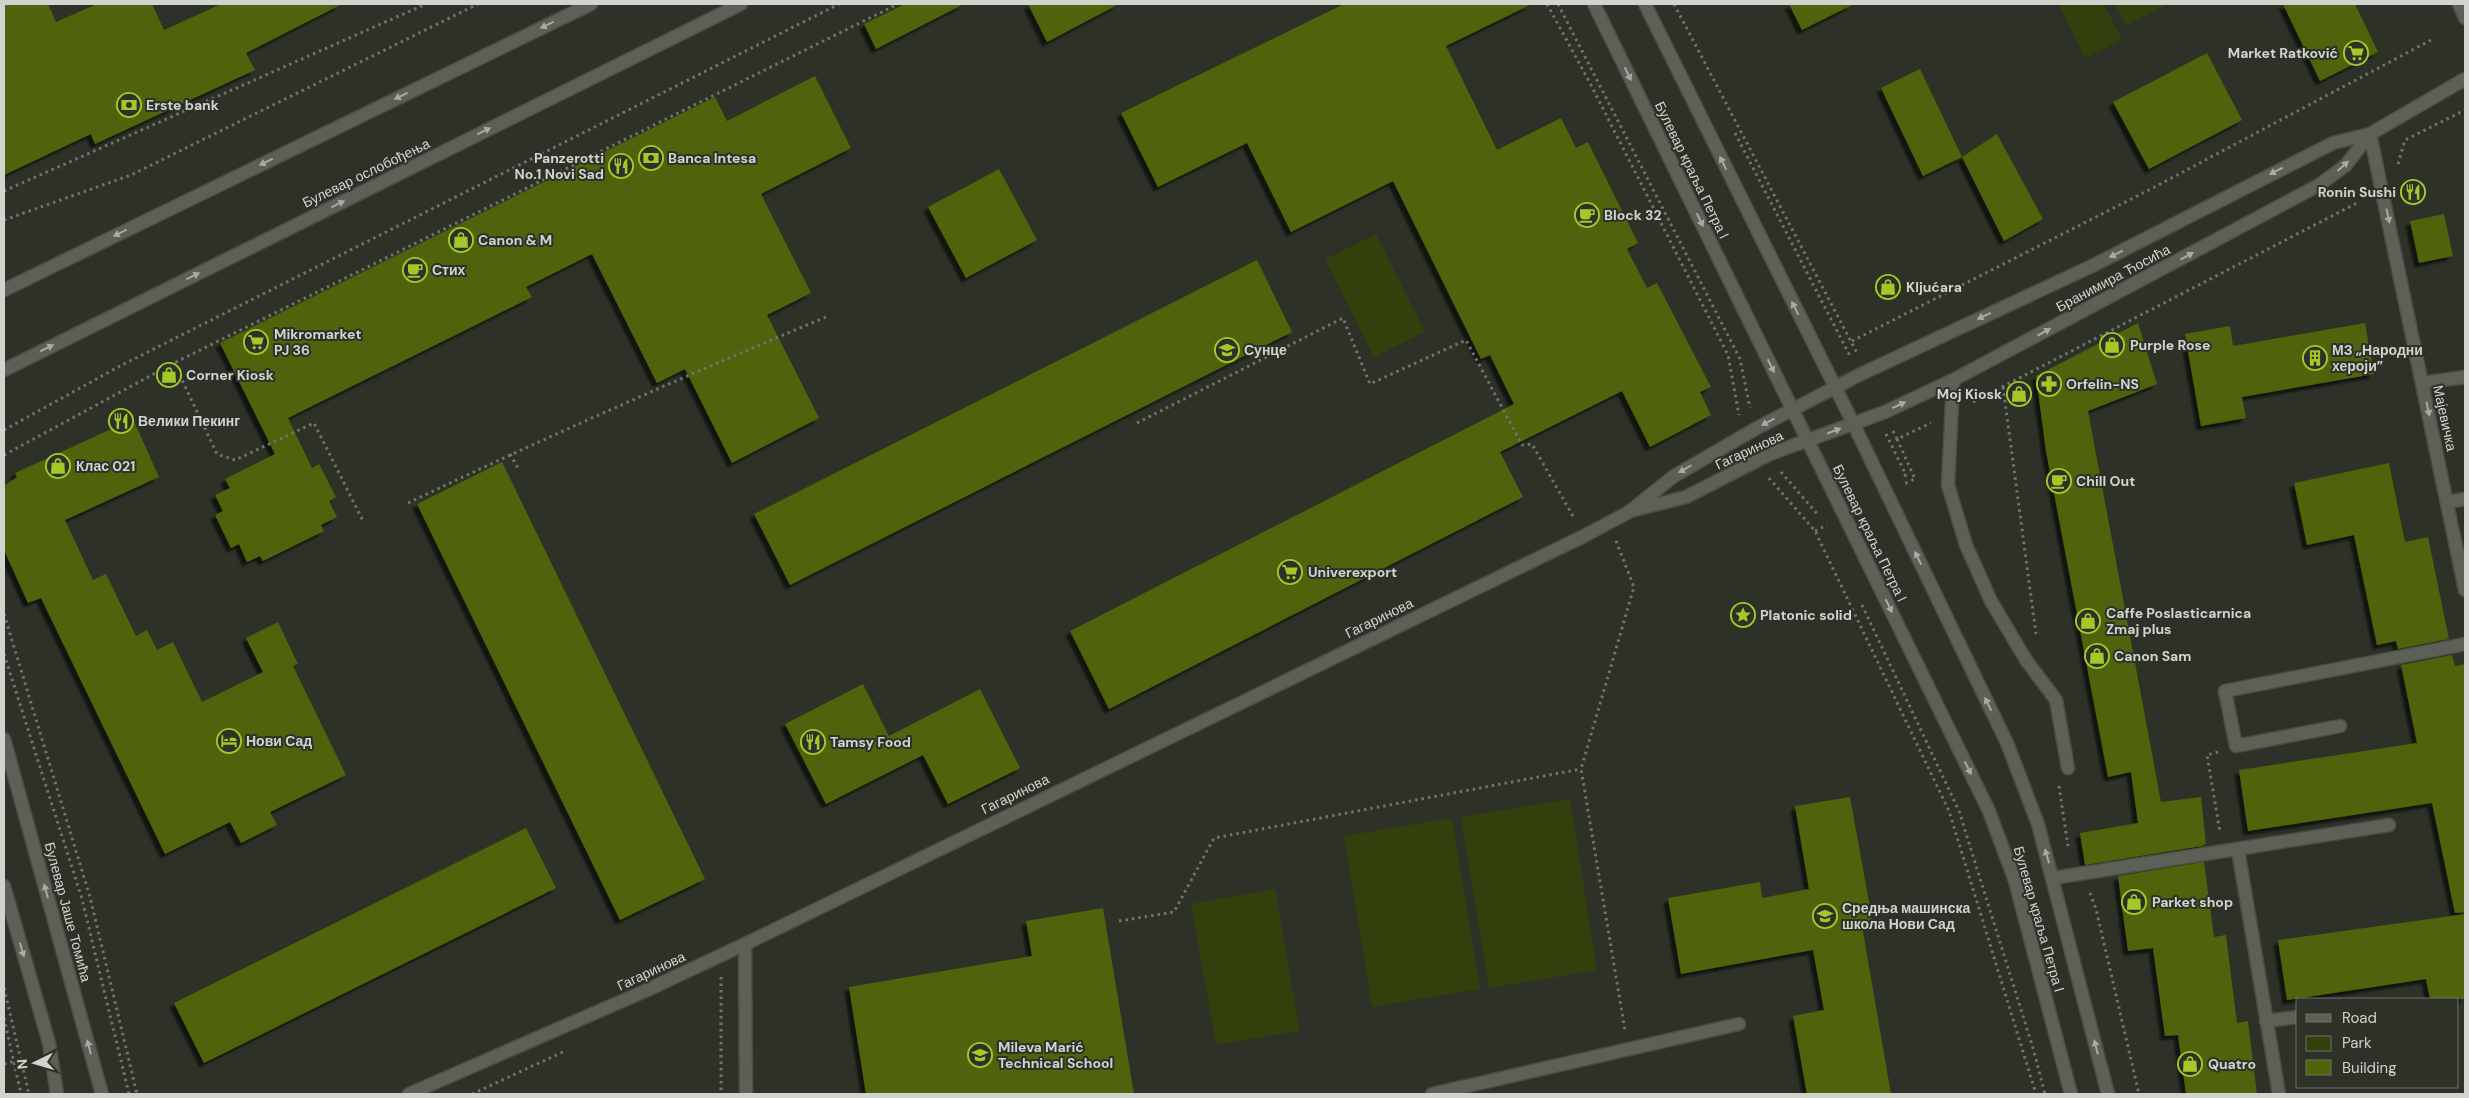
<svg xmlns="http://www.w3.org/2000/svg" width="2469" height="1098" viewBox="0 0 2469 1098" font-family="'DM Sans',sans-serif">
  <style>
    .green { fill: #33400c }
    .building { fill: #4f6307; filter: url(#shadow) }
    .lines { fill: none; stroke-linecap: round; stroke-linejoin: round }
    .service-casing { stroke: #4a4d46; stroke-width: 15 }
    .minor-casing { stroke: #4a4d46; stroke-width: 15 }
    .tertiary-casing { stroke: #4a4d46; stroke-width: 15 }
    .secondary-casing { stroke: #4a4d46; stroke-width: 15 }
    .path { stroke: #71746c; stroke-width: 3; stroke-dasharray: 2.5 4; stroke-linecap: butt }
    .service { stroke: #5c6056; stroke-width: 12 }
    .minor { stroke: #5c6056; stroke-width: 12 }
    .tertiary { stroke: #5c6056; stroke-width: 12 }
    .secondary { stroke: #5c6056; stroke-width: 12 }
    .oneway { fill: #a8aba3 }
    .labels { text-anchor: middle; stroke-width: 4; stroke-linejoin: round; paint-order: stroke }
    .poi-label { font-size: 14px; font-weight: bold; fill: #d1d3cd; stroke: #2e3128; text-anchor: start }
    .street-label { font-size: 14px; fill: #d1d3cd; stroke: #2e3128 }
  </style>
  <defs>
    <filter id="shadow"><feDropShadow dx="-4.5" dy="4.5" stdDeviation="1" flood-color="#0009"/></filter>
  </defs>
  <rect width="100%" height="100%" fill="#2e3128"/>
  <!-- green -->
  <g class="green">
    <polygon points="2059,4 2104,4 2122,40 2085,58"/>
    <polygon points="2115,4 2168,4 2126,25"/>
    <polygon points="1376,234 1425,332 1374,357 1325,259"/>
    <polygon points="1570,799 1597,970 1489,988 1461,817"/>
    <polygon points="1452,818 1480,989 1372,1007 1344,836"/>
    <polygon points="1275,889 1300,1031 1216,1045 1191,904"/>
  </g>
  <!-- building -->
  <g class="building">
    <polygon points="4,4 48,4 56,22 97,4 152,4 164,30 221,4 342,4 246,53 255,70 95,144 91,134 4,175"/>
    <polygon points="905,4 964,4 876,49 864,24"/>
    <polygon points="1028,4 1119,4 1047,42"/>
    <polygon points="1344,4 1532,4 1446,46 1497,150 1561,118 1576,148 1588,142 1638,243 1627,249 1647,288 1657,283 1711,387 1700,392 1711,415 1650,447 1622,391 1500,452 1523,497 1109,709 1070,631 1514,404 1490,355 1481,359 1393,181 1291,232 1247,143 1158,187 1121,113"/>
    <polygon points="1789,4 1854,4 1802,30"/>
    <polygon points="2283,4 2355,4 2378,52 2320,81"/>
    <polygon points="2207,53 2242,120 2149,169 2113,102"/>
    <polygon points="1920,69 1962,157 1923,176 1881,88"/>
    <polygon points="815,76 851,148 761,194 811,293 767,315 819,418 732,463 685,369 657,383 592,254 526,287 532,297 288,418 312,468 319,464 336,497 329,501 337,517 321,525 324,531 263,561 260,556 247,562 239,544 231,548 215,515 223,511 215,495 230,488 225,479 275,454 220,343 715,97 727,121"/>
    <polygon points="1997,134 2043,219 2004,241 1962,157"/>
    <polygon points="999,169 1037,240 966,278 928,207"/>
    <polygon points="2444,214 2453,256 2419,263 2410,221"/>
    <polygon points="1257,260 1292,332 790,585 754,514"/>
    <polygon points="2138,323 2157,384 2088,411 2161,802 2201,797 2206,844 2202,846 2085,865 2080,833 2138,823 2131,772 2108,777 2046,451 2036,376"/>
    <polygon points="2365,323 2374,374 2242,397 2246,418 2201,426 2185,334 2230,326 2233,346"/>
    <polygon points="133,419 159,477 65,520 93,580 106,574 136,636 147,630 157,650 173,642 202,702 263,672 246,638 278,622 298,664 293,666 346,775 270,812 277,825 241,843 230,822 165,854 41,598 28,603 4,550 4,486 17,477 15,473"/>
    <polygon points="502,462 705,879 620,920 417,504"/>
    <polygon points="2389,463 2405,542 2428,537 2449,639 2398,649 2396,641 2377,645 2354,535 2307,545 2294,483"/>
    <polygon points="2452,655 2455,666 2465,664 2465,912 2455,913 2432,803 2248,831 2239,770 2417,743 2401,665"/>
    <polygon points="863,684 889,736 980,689 1020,768 948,804 923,755 826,804 785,724"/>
    <polygon points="1850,797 1873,924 1862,926 1891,1094 1807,1094 1793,1016 1824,1010 1813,950 1681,974 1668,898 1760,882 1762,898 1809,889 1795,806"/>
    <polygon points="526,828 556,888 204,1063 174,1003"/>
    <polygon points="2204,862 2214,937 2226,935 2237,1023 2248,1021 2257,1094 2186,1094 2178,1035 2165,1036 2153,948 2128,951 2118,876"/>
    <polygon points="1103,908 1134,1094 866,1094 849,987 1032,956 1026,921"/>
    <polygon points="2465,914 2465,999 2430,999 2426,979 2287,1000 2278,940"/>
  </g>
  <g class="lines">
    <defs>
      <g id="service">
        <polyline points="1953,380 1948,485 1966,545 1991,601 2026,660 2056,700 2068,768"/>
        <polyline points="2422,383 2465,377"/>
        <polyline points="2447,502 2465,499"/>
        <polyline points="2340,726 2236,746 2225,691 2465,644"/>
        <polyline points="2238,850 2279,1094"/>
        <polyline points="2053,878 2389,825"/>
        <polyline points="2266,1021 2298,1017"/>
        <polyline points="1432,1094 1739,1024"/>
      </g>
      <g id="minor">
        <polyline points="2459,4 2465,18"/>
        <polyline points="2370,134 2465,590"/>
        <polyline points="1634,510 1686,497 1770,454 1885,412 1953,380 2319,185 2346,165 2370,134"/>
        <polyline points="745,944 746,1094"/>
        <polyline points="409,1094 645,991 745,944 1584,536 1629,512 1674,476 1757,428 1859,375 2092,266 2333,143 2370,134 2465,79"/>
      </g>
      <g id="tertiary">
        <polyline points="1594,4 1989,811 2015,881 2071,1094"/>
        <polyline points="1645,4 1853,423 2007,743 2038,824 2108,1094"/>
      </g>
      <g id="secondary">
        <polyline points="4,290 591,4"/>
        <polyline points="4,370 741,4"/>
        <polyline points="4,739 102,1094"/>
        <polyline points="4,886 49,1043 57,1094"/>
      </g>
    </defs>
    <!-- service casing -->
    <use href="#service" class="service-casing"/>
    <!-- minor casing -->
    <use href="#minor" class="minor-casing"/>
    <!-- tertiary casing -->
    <use href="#tertiary" class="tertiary-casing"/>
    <!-- secondary casing -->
    <use href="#secondary" class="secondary-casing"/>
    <!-- path -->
    <g class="path">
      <polyline points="1547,4 1591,85 1728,355 1739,415"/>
      <polyline points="1558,4 1740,359 1750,408"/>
      <polyline points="1674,4 1857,353"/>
      <polyline points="1735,133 1850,356"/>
      <polyline points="2398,164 2405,140 2465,110"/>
      <polyline points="4,191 426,4"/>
      <polyline points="4,220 131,175 478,4"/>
      <polyline points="1852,341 2149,190 2433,39"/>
      <polyline points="174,363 217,454 235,460 314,423 364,523"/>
      <polyline points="2003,387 2036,634"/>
      <polyline points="1973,402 2357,203"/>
      <polyline points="1137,423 1343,318 1370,384 1466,340 1522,445 1532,444 1574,518"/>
      <polyline points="4,430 120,366 839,4"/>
      <polyline points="1893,431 1897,439 1931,423"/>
      <polyline points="1886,434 1906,475 1902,476"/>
      <polyline points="1897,439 1915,479 1904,484"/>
      <polyline points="510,454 519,470"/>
      <polyline points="4,455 174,363 898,4"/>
      <polyline points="1781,472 1819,516"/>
      <polyline points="1769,478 1815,531 1949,811 2036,1094"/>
      <path d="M408,503C546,437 685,376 826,317"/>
      <polyline points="1815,531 1827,525"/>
      <polyline points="1616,541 1634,587 1581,769 1625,1030"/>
      <polyline points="1862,605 1959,811 2033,1048 2045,1094"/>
      <polyline points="4,614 90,897 137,1094"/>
      <polyline points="4,654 82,899 129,1094"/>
      <polyline points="2218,752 2207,755 2220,832"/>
      <polyline points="2059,786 2068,846"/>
      <polyline points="2090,893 2096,909 2139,1094"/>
      <polyline points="1119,921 1174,912 1214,838 1581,769"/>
      <polyline points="721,977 721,1094"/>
      <polyline points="4,988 29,1094"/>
      <polyline points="4,1018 21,1094"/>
      <polyline points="4,1064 15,1061"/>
      <polyline points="472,1094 565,1051"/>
    </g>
    <!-- service -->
    <use href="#service" class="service"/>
    <!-- minor -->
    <use href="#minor" class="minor"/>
    <!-- tertiary -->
    <use href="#tertiary" class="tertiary"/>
    <!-- secondary -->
    <use href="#secondary" class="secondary"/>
  </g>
  <!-- one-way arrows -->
  <defs><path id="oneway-solid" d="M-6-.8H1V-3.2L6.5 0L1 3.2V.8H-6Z" transform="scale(1.25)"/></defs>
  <g class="oneway">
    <use href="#oneway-solid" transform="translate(547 25) rotate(154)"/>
    <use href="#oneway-solid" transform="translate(1628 74) rotate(64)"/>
    <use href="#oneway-solid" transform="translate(401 96) rotate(154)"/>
    <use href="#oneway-solid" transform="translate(484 131) rotate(-26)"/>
    <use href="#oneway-solid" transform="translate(266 162) rotate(154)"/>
    <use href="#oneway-solid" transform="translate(1723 163) rotate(-116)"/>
    <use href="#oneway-solid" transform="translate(2343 166) rotate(-42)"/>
    <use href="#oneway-solid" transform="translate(2276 171) rotate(153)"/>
    <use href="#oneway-solid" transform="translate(338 204) rotate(-26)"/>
    <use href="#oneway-solid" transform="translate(2388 216) rotate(78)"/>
    <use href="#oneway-solid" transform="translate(1700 220) rotate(64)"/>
    <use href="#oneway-solid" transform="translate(120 233) rotate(154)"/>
    <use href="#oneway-solid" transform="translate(2116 254) rotate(153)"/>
    <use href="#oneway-solid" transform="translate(2187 256) rotate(-29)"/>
    <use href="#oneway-solid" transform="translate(193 276) rotate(-26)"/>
    <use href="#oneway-solid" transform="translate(1795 308) rotate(-117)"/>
    <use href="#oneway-solid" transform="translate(1984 316) rotate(155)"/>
    <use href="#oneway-solid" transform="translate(2044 332) rotate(-28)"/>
    <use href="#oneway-solid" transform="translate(47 348) rotate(-26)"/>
    <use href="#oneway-solid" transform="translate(1771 366) rotate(64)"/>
    <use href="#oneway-solid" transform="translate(1899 405) rotate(-25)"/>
    <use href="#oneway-solid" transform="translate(2428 409) rotate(78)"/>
    <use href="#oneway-solid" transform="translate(1768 422) rotate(152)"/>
    <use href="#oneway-solid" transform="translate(1834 431) rotate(-21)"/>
    <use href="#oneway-solid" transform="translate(1685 469) rotate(150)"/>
    <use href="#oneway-solid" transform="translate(1918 558) rotate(-116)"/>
    <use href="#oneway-solid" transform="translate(1889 606) rotate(64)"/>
    <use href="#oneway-solid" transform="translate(1988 704) rotate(-116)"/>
    <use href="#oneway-solid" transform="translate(1968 768) rotate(64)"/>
    <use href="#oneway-solid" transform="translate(2047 856) rotate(-106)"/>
    <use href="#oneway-solid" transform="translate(46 891) rotate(-105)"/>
    <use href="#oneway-solid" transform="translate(22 950) rotate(74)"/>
    <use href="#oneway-solid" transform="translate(89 1047) rotate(-105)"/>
    <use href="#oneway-solid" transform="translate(2096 1047) rotate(-104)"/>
  </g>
  <!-- icons -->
  <defs>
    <symbol id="supermarket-ring" viewBox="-11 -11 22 22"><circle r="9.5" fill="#2e3128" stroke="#a3c927" stroke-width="1.5"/><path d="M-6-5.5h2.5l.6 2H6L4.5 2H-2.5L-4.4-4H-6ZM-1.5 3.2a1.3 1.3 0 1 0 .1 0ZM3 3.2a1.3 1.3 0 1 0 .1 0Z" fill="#a3c927"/></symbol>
    <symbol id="bank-ring" viewBox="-11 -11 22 22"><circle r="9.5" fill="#2e3128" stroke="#a3c927" stroke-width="1.5"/><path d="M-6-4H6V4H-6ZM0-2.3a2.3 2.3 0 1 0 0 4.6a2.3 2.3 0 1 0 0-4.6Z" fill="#a3c927"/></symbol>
    <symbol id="restaurant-ring" viewBox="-11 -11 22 22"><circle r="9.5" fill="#2e3128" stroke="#a3c927" stroke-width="1.5"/><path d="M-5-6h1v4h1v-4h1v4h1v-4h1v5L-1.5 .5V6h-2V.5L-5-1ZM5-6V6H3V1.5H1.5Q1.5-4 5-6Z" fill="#a3c927"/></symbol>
    <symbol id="cafe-ring" viewBox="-11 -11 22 22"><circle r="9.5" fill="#2e3128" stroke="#a3c927" stroke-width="1.5"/><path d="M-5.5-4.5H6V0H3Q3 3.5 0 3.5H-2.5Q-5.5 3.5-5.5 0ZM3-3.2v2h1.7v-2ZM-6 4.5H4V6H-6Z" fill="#a3c927"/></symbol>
    <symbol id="shop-ring" viewBox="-11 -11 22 22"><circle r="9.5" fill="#2e3128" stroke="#a3c927" stroke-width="1.5"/><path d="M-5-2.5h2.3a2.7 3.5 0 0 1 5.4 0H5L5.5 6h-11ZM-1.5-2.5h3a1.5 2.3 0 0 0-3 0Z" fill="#a3c927"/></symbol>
    <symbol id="school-ring" viewBox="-11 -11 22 22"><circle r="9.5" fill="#2e3128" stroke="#a3c927" stroke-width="1.5"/><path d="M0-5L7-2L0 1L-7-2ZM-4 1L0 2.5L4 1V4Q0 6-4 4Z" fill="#a3c927"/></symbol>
    <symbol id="building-ring" viewBox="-11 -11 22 22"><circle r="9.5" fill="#2e3128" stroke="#a3c927" stroke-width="1.5"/><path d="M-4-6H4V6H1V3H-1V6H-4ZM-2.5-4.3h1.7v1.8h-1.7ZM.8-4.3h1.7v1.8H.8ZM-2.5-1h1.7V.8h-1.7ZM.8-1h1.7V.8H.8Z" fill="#a3c927"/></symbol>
    <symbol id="pharmacy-ring" viewBox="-11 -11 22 22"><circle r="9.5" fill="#2e3128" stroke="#a3c927" stroke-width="1.5"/><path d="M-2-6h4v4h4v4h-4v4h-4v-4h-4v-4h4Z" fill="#a3c927"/></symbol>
    <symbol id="sight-ring" viewBox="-11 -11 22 22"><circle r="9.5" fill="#2e3128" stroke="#a3c927" stroke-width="1.5"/><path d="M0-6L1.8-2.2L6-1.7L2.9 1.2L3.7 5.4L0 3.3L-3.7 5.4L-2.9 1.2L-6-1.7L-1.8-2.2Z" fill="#a3c927"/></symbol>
    <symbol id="hotel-ring" viewBox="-11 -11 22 22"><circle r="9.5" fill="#2e3128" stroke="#a3c927" stroke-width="1.5"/><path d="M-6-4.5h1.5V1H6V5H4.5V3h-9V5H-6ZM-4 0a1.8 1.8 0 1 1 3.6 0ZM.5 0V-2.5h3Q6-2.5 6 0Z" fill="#a3c927"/></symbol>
  </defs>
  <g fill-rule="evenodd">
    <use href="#supermarket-ring" x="2342" y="39" width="28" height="28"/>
    <use href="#bank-ring" x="115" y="91" width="28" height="28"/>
    <use href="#bank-ring" x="637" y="144" width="28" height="28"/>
    <use href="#restaurant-ring" x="607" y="152" width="28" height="28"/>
    <use href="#restaurant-ring" x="2399" y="178" width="28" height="28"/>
    <use href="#cafe-ring" x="1573" y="201" width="28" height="28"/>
    <use href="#shop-ring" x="447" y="226" width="28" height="28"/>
    <use href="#cafe-ring" x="401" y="256" width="28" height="28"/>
    <use href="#shop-ring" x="1874" y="273" width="28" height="28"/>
    <use href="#supermarket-ring" x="242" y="328" width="28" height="28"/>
    <use href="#shop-ring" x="2098" y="331" width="28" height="28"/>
    <use href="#school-ring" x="1213" y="336" width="28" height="28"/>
    <use href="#building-ring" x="2301" y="344" width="28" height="28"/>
    <use href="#shop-ring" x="155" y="361" width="28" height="28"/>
    <use href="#pharmacy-ring" x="2035" y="370" width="28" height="28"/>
    <use href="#shop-ring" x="2005" y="380" width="28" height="28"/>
    <use href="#restaurant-ring" x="107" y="407" width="28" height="28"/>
    <use href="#shop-ring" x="44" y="452" width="28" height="28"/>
    <use href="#cafe-ring" x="2045" y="467" width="28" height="28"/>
    <use href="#supermarket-ring" x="1276" y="558" width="28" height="28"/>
    <use href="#sight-ring" x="1729" y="601" width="28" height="28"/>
    <use href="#shop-ring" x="2074" y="607" width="28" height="28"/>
    <use href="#shop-ring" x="2083" y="642" width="28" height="28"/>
    <use href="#hotel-ring" x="215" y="727" width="28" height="28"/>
    <use href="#restaurant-ring" x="799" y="728" width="28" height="28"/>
    <use href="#shop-ring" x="2120" y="888" width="28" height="28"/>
    <use href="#school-ring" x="1811" y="902" width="28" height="28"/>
    <use href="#school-ring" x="966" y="1041" width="28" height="28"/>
    <use href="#shop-ring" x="2176" y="1050" width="28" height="28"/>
  </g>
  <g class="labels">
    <!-- poi labels -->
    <g class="poi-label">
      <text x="2338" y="58" text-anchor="end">Market Ratković</text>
      <text x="146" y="110">Erste bank</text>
      <text x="604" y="163" text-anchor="end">Panzerotti<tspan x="604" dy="16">No.1 Novi Sad</tspan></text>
      <text x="668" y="163">Banca Intesa</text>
      <text x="2396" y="197" text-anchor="end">Ronin Sushi</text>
      <text x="1604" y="220">Block 32</text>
      <text x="478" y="245">Canon &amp; M</text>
      <text x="432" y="275">Стих</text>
      <text x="1906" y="292">Kljućara</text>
      <text x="274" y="339">Mikromarket<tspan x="274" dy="16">PJ 36</tspan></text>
      <text x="2130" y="350">Purple Rose</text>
      <text x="1244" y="355">Сунце</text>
      <text x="2332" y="355">МЗ „Народни<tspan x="2332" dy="16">хероји”</tspan></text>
      <text x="186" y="380">Corner Kiosk</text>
      <text x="2066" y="389">Orfelin-NS</text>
      <text x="2002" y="399" text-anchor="end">Moj Kiosk</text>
      <text x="138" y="426">Велики Пекинг</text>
      <text x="76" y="471">Клас 021</text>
      <text x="2076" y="486">Chill Out</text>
      <text x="1308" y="577">Univerexport</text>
      <text x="2106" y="618">Caffe Poslasticarnica<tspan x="2106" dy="16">Zmaj plus</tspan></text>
      <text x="1760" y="620">Platonic solid</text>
      <text x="2114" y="661">Canon Sam</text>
      <text x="246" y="746">Нови Сад</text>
      <text x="830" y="747">Tamsy Food</text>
      <text x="2152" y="907">Parket shop</text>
      <text x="1842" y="913">Средња машинска<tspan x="1842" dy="16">школа Нови Сад</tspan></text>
      <text x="998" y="1052">Mileva Marić<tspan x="998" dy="16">Technical School</tspan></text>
      <text x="2208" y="1069">Quatro</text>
    </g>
    <!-- street labels -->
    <g class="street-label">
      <text transform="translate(1692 170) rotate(64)" y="5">Булевар краља Петра I</text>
      <text transform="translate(366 173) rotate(-26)" y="5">Булевар ослобођења</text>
      <text transform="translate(2113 278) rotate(-28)" y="5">Бранимира Ћосића</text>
      <text transform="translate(2445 418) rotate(78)" y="5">Мајевичка</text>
      <text transform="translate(1749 450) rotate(-25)" y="5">Гагаринова</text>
      <text transform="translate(1870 533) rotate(64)" y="5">Булевар краља Петра I</text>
      <text transform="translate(1379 618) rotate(-26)" y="5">Гагаринова</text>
      <text transform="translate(1015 794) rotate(-26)" y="5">Гагаринова</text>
      <text transform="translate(68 912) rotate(75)" y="5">Булевар Јаше Томића</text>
      <text transform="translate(2039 919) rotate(74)" y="5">Булевар краља Петра I</text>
      <text transform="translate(651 971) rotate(-25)" y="5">Гагаринова</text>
    </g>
  </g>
  <!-- border -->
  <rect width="2469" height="1098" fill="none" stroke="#d1d3cd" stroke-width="10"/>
  <!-- legend -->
  <rect x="2296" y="998" width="162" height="90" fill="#2e3128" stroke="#6f726a"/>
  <rect x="2306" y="1014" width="25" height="8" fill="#5c6056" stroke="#6f726a"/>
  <text x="2342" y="1023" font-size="15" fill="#d1d3cd">Road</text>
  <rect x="2306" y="1036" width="25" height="15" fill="#33400c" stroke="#6f726a"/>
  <text x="2342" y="1048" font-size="15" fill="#d1d3cd">Park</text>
  <rect x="2306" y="1060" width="25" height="15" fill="#4f6307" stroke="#6f726a"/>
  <text x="2342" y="1073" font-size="15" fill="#d1d3cd">Building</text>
  <!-- north arrow -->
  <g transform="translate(35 1063) rotate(265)" stroke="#2e3128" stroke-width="4" paint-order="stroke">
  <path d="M0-4L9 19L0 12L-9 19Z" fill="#d1d3cd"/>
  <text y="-8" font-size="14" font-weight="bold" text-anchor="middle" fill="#d1d3cd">N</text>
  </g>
</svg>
